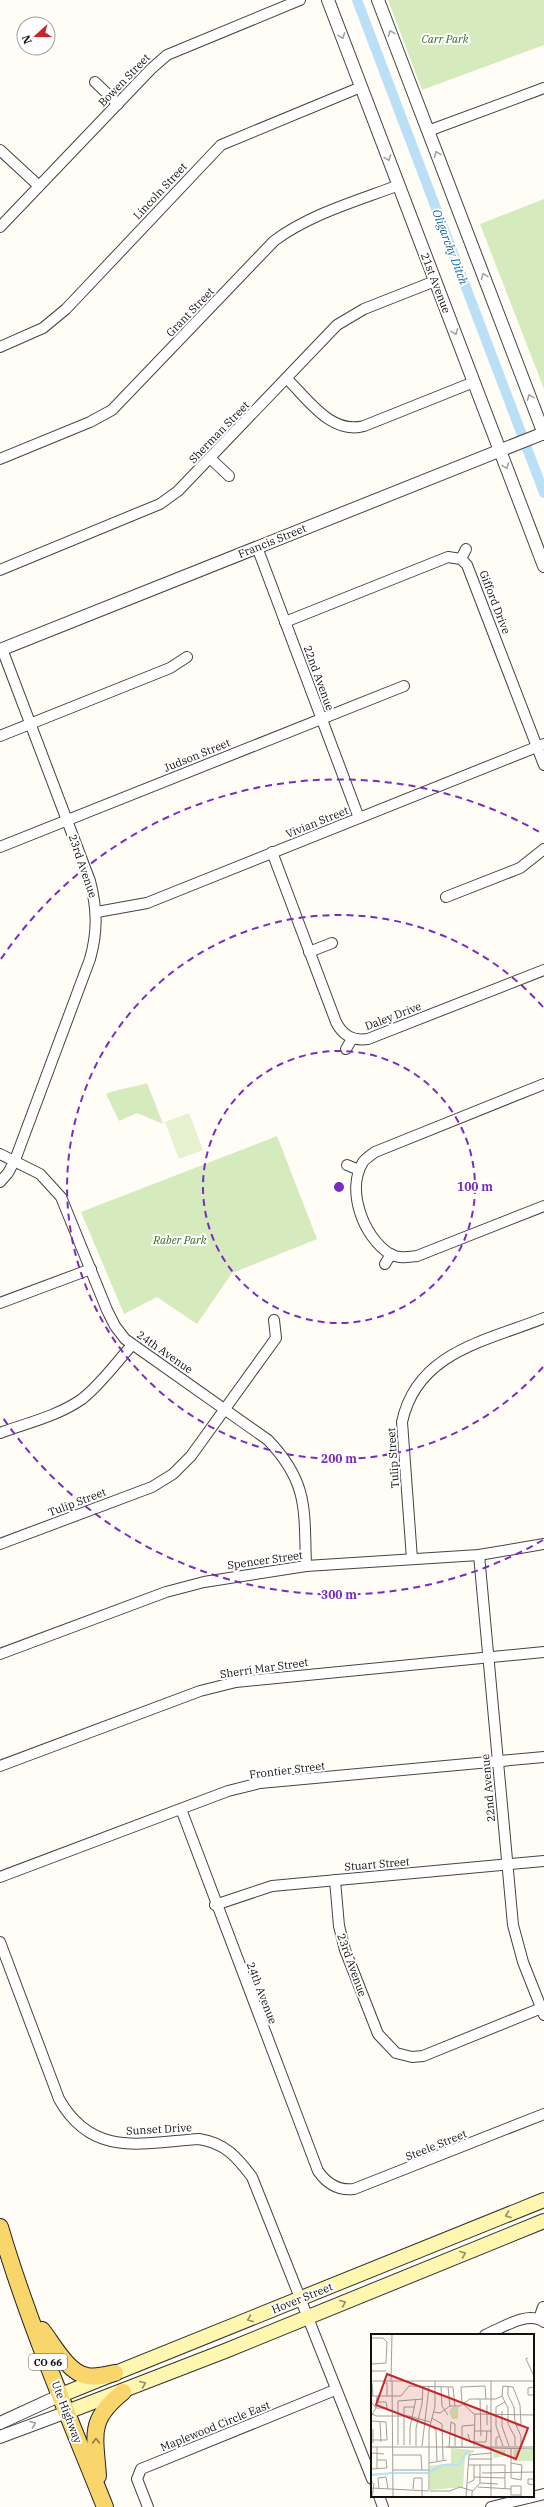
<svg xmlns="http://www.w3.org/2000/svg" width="544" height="2507" viewBox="0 0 544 2507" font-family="'IBM Plex Serif',serif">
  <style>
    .green { fill: #d5ebbd }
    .pitch { fill: #e6f2cf }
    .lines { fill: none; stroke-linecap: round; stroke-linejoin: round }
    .canal { stroke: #b9e0f7; stroke-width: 10 }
    .minor-casing { stroke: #444; stroke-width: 12 }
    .tertiary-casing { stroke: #444; stroke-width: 14 }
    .secondary-casing { stroke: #333; stroke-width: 16 }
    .primary-casing { stroke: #222; stroke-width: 18 }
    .minor { stroke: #fff; stroke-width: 10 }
    .tertiary { stroke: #fff; stroke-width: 12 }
    .secondary { stroke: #fff6b0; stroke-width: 14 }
    .primary { stroke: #f9d66b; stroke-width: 16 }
    .oneway { stroke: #a0a0a0 }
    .oneway2 { stroke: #948f68 }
    .oneway3 { stroke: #917d42 }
    .ring { fill: none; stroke: #7b2cbf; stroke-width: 2; stroke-dasharray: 7 5 }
    .labels { text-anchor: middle; stroke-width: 4; stroke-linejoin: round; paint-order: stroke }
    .shield { fill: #fff; stroke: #585858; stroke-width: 1 }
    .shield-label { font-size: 10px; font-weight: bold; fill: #111 }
    .park-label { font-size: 11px; font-style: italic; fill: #2f6b1f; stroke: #fff }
    .street-label { font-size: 11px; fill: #111; stroke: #fff }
    .water-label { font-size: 12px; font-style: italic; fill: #1768a6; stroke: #fff }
    .inset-river { fill: none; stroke: #b9e0f7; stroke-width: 2 }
    .inset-road { fill: none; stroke: #a09f9a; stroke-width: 1 }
    .view { fill: #c4262e; fill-opacity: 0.15; stroke: #c4262e; stroke-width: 2 }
    .inset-edge { fill: none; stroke: #111; stroke-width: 2 }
    .centre { fill: #7b2cbf; stroke: #fff; stroke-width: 2 }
    .ring-label { font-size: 12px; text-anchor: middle; font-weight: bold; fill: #7b2cbf; stroke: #fff; stroke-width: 4; stroke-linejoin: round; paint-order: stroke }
  </style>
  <rect width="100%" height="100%" fill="#fffdf5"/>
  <!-- green -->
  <g class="green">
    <polygon points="388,0 544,0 544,45 422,90"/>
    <polygon points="544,199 544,389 480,224"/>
    <path d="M147,1083L163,1124L137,1113L119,1121L106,1094C119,1088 133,1088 147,1083Z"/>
    <polygon points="277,1136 317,1239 232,1273 197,1324 157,1297 124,1314 81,1212"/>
  </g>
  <!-- pitch -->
  <polygon class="pitch" points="189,1113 203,1150 179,1159 165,1122"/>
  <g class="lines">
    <!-- canal -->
    <polyline class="canal" points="357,0 544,493"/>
    <defs>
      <g id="minor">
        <polyline points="95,82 118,104"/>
        <polyline points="428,131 544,88"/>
        <polyline points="0,150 39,186"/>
        <polyline points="0,227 151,69 167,55 300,0"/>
        <polyline points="0,347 43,328 66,309 221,145 361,87"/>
        <path d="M287,379C308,399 331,435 364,426L474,382"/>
        <polyline points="210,458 229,476"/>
        <path d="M0,459L90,422L112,410L274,241C310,214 357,201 399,185"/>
        <polyline points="257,547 359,818"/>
        <polyline points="461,559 466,549"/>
        <polyline points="0,570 160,504 178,491 337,325 364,309 435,281"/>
        <polyline points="285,622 448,557 461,559 467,565 544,765"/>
        <polyline points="0,736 170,668 187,657"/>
        <polyline points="0,847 404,686"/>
        <path d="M272,852L336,1022C343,1036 353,1041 368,1039L544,970"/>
        <polyline points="446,897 520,868 544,849"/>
        <polyline points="97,912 147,903 544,744"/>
        <polyline points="309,952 332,943"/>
        <polyline points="346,1049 352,1039"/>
        <path d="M544,1084L375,1152C371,1155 366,1158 363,1162C346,1190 363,1237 390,1254C399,1259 408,1257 417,1256L544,1206"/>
        <path d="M0,1154L40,1174L61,1197L107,1310L115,1326L125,1339L268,1440C309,1483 304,1510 306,1566"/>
        <polyline points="347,1165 359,1170"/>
        <path d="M0,1182L8,1173L15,1160L90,959C98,931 97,908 90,881L2,649"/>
        <polyline points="385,1264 391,1254"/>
        <polyline points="0,1303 91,1269"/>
        <path d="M0,1433C27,1423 58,1416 82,1399C101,1384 116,1363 132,1345"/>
        <polyline points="0,1544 152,1487 173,1474 191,1456 276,1338 274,1320"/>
        <polyline points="479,1555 513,1925 523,1962 544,2015"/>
        <path d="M412,1559L402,1422C417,1352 486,1341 544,1318"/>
        <polyline points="0,1654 166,1592 204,1582 306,1566 479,1555 544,1544"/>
        <polyline points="0,1766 200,1691 236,1682 544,1652"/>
        <path d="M181,1809L318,2171C327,2184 338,2191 354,2189L544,2114"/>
        <polyline points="0,1877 228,1791 260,1783 544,1757"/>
        <polyline points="335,1880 339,1926 345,1950 378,2034 396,2053 412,2057 423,2056 544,2007"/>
        <polyline points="215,1905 272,1886 544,1861"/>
        <path d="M0,1942L59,2099C92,2158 142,2143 199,2139C225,2143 237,2157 252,2177L372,2479"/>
        <polyline points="539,2319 543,2307"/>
        <path d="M485,2335C502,2328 528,2310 544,2322"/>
        <polyline points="379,2496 383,2507"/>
        <polyline points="148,2507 137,2479 141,2469 335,2390"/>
        <polyline points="491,2507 544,2494"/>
      </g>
      <g id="tertiary">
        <polyline points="328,0 544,566"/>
        <polyline points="378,0 544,434"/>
        <polyline points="0,650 544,433"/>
        <polyline points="0,2423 61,2395"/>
        <polyline points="0,2437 67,2412"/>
      </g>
      <g id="secondary">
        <polyline points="61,2395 544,2200"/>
        <polyline points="67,2412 225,2351 544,2221"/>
      </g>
      <g id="primary">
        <path d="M0,2227C28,2322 68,2415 105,2507"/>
        <path d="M42,2330C53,2344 68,2373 87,2376C96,2378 106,2375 115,2373"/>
        <path d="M98,2476C95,2434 88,2420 123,2392"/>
      </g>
    </defs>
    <!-- minor casing -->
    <use href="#minor" class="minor-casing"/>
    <!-- tertiary casing -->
    <use href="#tertiary" class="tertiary-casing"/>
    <!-- secondary casing -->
    <use href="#secondary" class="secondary-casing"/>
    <!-- primary casing -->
    <use href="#primary" class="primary-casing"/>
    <!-- minor -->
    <use href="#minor" class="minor"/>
    <!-- tertiary -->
    <use href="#tertiary" class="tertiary"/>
    <!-- secondary -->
    <use href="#secondary" class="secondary"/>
    <!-- primary -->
    <use href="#primary" class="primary"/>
  </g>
  <!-- one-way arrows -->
  <defs><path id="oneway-chevron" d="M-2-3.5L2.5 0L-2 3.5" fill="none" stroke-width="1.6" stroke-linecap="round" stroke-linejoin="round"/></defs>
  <g class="oneway">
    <use href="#oneway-chevron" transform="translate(391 33) rotate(-111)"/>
    <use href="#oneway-chevron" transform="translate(342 36) rotate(69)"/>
    <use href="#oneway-chevron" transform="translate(437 154) rotate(-111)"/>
    <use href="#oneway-chevron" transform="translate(388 158) rotate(69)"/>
    <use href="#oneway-chevron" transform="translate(484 276) rotate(-111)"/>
    <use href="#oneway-chevron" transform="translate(455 332) rotate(69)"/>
    <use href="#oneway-chevron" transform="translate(530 397) rotate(-111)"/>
    <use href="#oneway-chevron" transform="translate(506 466) rotate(69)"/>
    <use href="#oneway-chevron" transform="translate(33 2424) rotate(-21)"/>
  </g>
  <g class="oneway2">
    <use href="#oneway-chevron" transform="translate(508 2215) rotate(158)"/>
    <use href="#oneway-chevron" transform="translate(463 2254) rotate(-22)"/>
    <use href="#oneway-chevron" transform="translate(343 2303) rotate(-23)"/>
    <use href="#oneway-chevron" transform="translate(250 2319) rotate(158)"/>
    <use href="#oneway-chevron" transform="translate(143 2384) rotate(-22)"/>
  </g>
  <use class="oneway3" href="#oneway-chevron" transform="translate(96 2441) rotate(-91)"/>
  <!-- distance rings -->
  <g class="ring">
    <circle cx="339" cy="1187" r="136"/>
    <path d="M543 1367A272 272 0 1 1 543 1007"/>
    <path d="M543 1540A408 408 0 0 1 1 1415M1 959A408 408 0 0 1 543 834"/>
  </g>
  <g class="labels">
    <!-- shield labels -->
    <rect class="shield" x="29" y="2354" width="38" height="16" rx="3"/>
    <g class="shield-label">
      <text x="48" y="2366">CO 66</text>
    </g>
    <!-- park labels -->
    <g class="park-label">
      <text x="445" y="43">Carr Park</text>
      <text x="180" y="1244">Raber Park</text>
    </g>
    <!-- street labels -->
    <g class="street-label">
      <text transform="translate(124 80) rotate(-46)" y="4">Bowen Street</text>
      <text transform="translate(160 191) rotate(-47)" y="4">Lincoln Street</text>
      <text transform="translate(436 283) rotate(69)" y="4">21st Avenue</text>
      <text transform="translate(190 312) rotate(-46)" y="4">Grant Street</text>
      <text transform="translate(219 432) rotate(-46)" y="4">Sherman Street</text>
      <text transform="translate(272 541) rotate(-22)" y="4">Francis Street</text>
      <text transform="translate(495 602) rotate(69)" y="4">Gifford Drive</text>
      <text transform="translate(319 678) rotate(70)" y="4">22nd Avenue</text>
      <text transform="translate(197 755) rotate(-22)" y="4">Judson Street</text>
      <text transform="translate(317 822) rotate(-22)" y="4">Vivian Street</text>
      <text transform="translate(83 866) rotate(71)" y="4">23rd Avenue</text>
      <text transform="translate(393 1016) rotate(-21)" y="4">Daley Drive</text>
      <text transform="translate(165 1352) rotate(35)" y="4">24th Avenue</text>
      <text transform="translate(393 1458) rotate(-94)" y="4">Tulip Street</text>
      <text transform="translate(77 1502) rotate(-21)" y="4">Tulip Street</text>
      <text transform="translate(265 1560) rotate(-8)" y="4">Spencer Street</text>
      <text transform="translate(264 1668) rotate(-8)" y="4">Sherri Mar Street</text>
      <text transform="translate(287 1770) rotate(-7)" y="4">Frontier Street</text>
      <text transform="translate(488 1788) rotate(-95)" y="4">22nd Avenue</text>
      <text transform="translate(377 1864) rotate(-5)" y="4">Stuart Street</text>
      <text transform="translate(352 1965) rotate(70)" y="4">23rd Avenue</text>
      <text transform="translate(262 1993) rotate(69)" y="4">24th Avenue</text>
      <text transform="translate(159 2129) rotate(-3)" y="4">Sunset Drive</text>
      <text transform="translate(436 2145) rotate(-22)" y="4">Steele Street</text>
      <text transform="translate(302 2298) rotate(-22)" y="4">Hover Street</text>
      <text transform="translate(67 2412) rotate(69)" y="4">Ute Highway</text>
      <text transform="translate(215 2426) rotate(-22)" y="4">Maplewood Circle East</text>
    </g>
    <!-- water labels -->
    <g class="water-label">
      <text transform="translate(450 247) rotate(69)" y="4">Oligarchy Ditch</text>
    </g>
  </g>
  <!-- overview -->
  <g transform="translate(371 2334)">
    <rect width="163" height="163" fill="#fffdf5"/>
    <path d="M81,73H87V85H81L78,77ZM80,114L103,116V118L94,122L92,153L59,156V132L80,129ZM123,116H134V122L122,124ZM143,116H163V127H142Z" fill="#d5ebbd"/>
    <path class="inset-river" d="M59,138L72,131H88L97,116M23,139H57M0,141L21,139"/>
    <path class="inset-road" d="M0,4H12L16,8L15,29L0,30M157,24L155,25L163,42M0,37H15M20,46L21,0M21,46L22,163M0,47H163M120,47V163M1,49L2,62M12,49H16V62M137,52V61L143,73L144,89L150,102V113M70,53L71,72L77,81M77,53L79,73M163,53L157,54V61H163M0,62H30L38,52L82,53L84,72M109,65L110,102M115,65L114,52L90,53L91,69L103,80L163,81M1,69L5,74H16L15,68H6M116,71V91M131,77V92L138,112M63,78L69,79L79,72H89L99,65H125L131,62M0,79L5,82H38L59,88M0,82L5,74L6,62M61,84L71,90L72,126M0,87L15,88L16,106H0M9,88L10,108M59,92L65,96L66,127M103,97H121M97,100L99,108H115L116,97M2,109V95M27,111V67L52,65M33,111V73H44M39,111V93L45,65M45,112V94L51,70L52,53M51,112L58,53M103,112L104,80M125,112V104L129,102M132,112L125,92V73L134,68M144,112V103L137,90V74L131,62L132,52L142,53L149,71L150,90L145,92M0,113H163M6,113V135M75,113L163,115M78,113L80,88L84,90V112M91,113V92L103,91M0,119L13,120M22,121H50L51,136M97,125H121M58,129L76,126M140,129L151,131L150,146L140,144V115M97,131H134V155M0,135L16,134L15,126H6M22,136H58M111,139L163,138M103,143L134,144M163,145H157V150L163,151M0,148L3,150L1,163M97,149L103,146V131M109,149L127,150M107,153L140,155M0,154L58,157M8,155L7,144L15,143L17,155M42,155L43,144H51V163M58,156V96L64,72V47M59,157H79L89,153L102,157M95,163L98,121L121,119M101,163V158L109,149V131M150,163V152H140V161H150"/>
    <path class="view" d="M16,40L157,94L145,125L5,71Z"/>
    <rect width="163" height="163" class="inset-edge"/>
  </g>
  <circle cx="339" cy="1187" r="6" class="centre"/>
  <g class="ring-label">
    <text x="475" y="1191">100 m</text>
    <text x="339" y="1463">200 m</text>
    <text x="339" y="1599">300 m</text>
  </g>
  <!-- north arrow -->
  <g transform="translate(36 36) rotate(249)"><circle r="19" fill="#ffffff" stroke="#a0a0a0"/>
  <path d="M0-3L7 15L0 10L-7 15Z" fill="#c4262e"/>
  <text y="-6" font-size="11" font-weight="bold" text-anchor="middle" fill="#111111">N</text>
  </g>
</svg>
